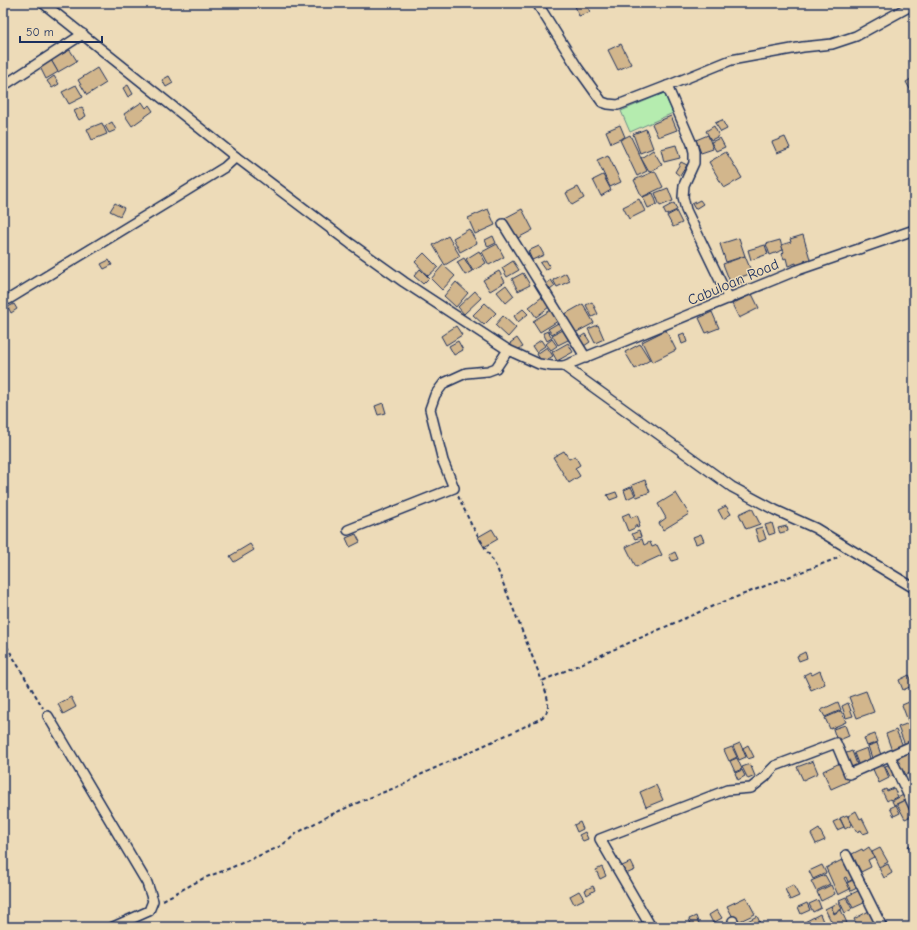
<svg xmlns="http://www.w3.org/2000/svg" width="917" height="930" viewBox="0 0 917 930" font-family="'Comic Neue',sans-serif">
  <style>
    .green { fill: #b5ecaf; stroke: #688e86 }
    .building { fill: #d2b68c; stroke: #1b2f5e }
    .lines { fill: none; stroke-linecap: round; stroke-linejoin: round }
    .minor-casing { stroke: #1b2f5e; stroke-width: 12 }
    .path { stroke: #1b2f5e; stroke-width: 2; stroke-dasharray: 4 3; stroke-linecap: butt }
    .minor { stroke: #eddbb8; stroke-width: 9 }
    .labels { text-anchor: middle; stroke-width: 3; stroke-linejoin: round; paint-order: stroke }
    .street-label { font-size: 15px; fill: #1b2f5e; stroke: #eddbb8 }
  </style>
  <rect width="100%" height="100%" fill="#eddbb8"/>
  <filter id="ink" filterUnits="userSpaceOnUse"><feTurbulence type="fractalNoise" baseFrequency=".025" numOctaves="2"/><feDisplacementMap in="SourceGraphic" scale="8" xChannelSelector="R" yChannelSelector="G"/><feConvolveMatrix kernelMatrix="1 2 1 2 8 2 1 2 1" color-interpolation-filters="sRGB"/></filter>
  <g filter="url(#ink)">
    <!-- green -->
    <polygon class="green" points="664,93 673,113 630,132 621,111"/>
    <!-- building -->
    <g class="building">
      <polygon points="583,3 586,3 590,12 579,16 575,6"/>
      <polygon points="621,44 631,64 618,70 608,50"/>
      <polygon points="70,50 77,61 58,72 51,60"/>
      <polygon points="51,60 58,72 46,79 40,67"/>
      <polygon points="97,68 106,83 87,95 78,80"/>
      <polygon points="54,76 59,84 52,88 47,81"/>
      <polygon points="169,76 173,83 166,87 162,80"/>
      <polygon points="914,77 914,89 911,91 906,82"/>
      <polygon points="76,85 83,97 69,104 62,92"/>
      <polygon points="128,85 133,94 128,97 123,88"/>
      <polygon points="142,102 146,108 149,105 153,111 132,126 124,114"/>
      <polygon points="82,107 86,116 79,120 74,111"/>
      <polygon points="671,116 677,130 658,137 652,124"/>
      <polygon points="722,120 727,129 721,132 715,123"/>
      <polygon points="112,122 116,130 109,133 105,126"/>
      <polygon points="102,123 107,134 92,140 87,129"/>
      <polygon points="620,125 625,137 611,143 606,131"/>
      <polygon points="714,126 719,136 711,140 706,131"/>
      <polygon points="646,129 653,148 640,153 633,134"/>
      <polygon points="630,135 647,171 637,176 620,140"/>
      <polygon points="708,135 713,149 701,153 696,140"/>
      <polygon points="785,137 790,148 777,153 772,142"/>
      <polygon points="720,138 725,147 716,151 711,142"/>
      <polygon points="676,145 680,158 664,162 661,149"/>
      <polygon points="653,150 662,165 649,172 641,158"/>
      <polygon points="726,152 742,178 724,188 709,162"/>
      <polygon points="608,155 621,182 610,187 597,160"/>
      <polygon points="681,162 687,165 680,176 675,172"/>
      <polygon points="655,171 663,187 642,197 634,180"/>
      <polygon points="603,175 611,190 601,196 593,180"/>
      <polygon points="578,187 584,198 572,205 566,193"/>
      <polygon points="668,188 673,201 660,206 655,193"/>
      <polygon points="653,193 657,204 648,208 643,197"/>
      <polygon points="639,199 645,211 629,219 623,207"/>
      <polygon points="700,200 703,204 695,209 692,204"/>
      <polygon points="115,203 124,208 120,216 110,211"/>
      <polygon points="674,203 677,210 666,215 663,209"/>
      <polygon points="488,209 495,225 475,234 468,218"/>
      <polygon points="522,209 533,230 516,239 505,218"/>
      <polygon points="676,211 682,223 673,227 667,216"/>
      <polygon points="469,229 477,243 460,252 453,238"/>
      <polygon points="803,235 810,259 804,261 805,264 797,267 796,263 788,266 786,258 784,259 782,254 784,252 781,245 791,242 790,239"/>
      <polygon points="448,236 460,256 445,265 433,245"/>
      <polygon points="493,236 496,243 488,247 485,240"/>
      <polygon points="739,238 745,256 726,262 720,244"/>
      <polygon points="780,240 783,250 770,255 766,244"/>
      <polygon points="497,244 504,257 489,265 482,252"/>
      <polygon points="765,245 768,254 751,260 748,250"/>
      <polygon points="539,246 544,255 532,260 528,251"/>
      <polygon points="479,251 486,263 473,271 466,259"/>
      <polygon points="424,253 438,267 428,276 415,262"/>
      <polygon points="745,256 752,273 741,277 743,282 737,284 735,280 730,282 723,264"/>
      <polygon points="464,258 472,271 465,275 457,262"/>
      <polygon points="109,260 112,265 104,269 101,264"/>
      <polygon points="546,260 550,267 545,270 540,263"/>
      <polygon points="513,261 519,270 507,277 502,268"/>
      <polygon points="443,265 455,276 442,290 431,279"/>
      <polygon points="420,269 429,278 423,284 414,276"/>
      <polygon points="499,271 505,282 490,291 483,280"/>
      <polygon points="523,273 530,285 518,291 512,279"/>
      <polygon points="566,273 570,281 557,287 553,280"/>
      <polygon points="551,280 555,286 550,290 546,284"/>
      <polygon points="456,282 468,293 456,307 444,296"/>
      <polygon points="506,285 514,296 506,303 497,292"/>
      <polygon points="475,291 481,298 464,314 458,307"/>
      <polygon points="752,294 759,308 739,318 732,304"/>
      <polygon points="542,297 549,307 536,317 529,307"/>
      <polygon points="592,302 598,314 592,317 586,305"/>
      <polygon points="485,303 496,313 484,325 473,315"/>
      <polygon points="14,304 17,309 11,313 8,307"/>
      <polygon points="583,304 594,323 575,333 565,314"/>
      <polygon points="523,309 528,314 518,322 514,316"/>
      <polygon points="551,310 558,321 540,332 533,321"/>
      <polygon points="712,312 719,328 706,333 699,318"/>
      <polygon points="503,316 516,328 508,337 495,325"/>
      <polygon points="560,322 564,327 552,334 548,329"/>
      <polygon points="598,325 604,339 595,343 588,329"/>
      <polygon points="456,326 462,335 446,345 441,336"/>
      <polygon points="564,329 570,339 558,345 552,335"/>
      <polygon points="666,330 676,350 652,362 642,342"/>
      <polygon points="548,331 552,338 547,341 543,333"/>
      <polygon points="684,333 687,342 682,344 679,335"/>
      <polygon points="585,334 590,342 584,346 579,338"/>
      <polygon points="517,338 523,347 515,351 510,343"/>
      <polygon points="552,339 557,346 551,350 546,344"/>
      <polygon points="541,340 545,346 536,352 532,346"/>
      <polygon points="458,341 463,350 454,355 449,346"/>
      <polygon points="568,343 573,352 557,361 552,352"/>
      <polygon points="640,344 650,360 635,369 625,352"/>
      <polygon points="547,347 553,356 542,363 537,354"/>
      <polygon points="383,403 386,413 378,415 375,406"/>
      <polygon points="564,451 569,459 575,456 580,465 575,468 580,476 569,483 553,457"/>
      <polygon points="645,480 650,492 637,497 632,485"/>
      <polygon points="631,487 635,495 627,499 624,490"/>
      <polygon points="616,492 618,497 610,500 607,495"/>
      <polygon points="676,493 689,514 663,530 659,523 666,518 658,504"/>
      <polygon points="726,506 731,514 723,519 718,510"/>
      <polygon points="752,508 760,524 746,529 739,514"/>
      <polygon points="629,513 631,518 637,515 640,523 638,524 639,527 637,528 636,525 635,525 635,528 628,531 622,516"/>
      <polygon points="772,523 775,533 769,535 765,525"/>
      <polygon points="787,526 788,531 780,533 778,528"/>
      <polygon points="762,527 766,539 759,542 755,529"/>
      <polygon points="492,529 498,539 484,547 478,537"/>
      <polygon points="639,531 641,537 635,539 632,534"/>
      <polygon points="356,534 360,542 350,547 346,538"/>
      <polygon points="701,534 704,541 696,544 693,537"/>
      <polygon points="642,539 644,545 650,542 652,547 657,545 662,555 636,567 626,547"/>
      <polygon points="250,544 254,550 234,562 230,556"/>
      <polygon points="675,552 678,559 672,561 669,555"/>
      <polygon points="805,652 807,658 799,661 797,656"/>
      <polygon points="820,671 825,684 811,690 804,675 810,672 812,675"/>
      <polygon points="909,675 914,685 903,690 899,680"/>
      <polygon points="866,691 874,712 857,718 849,697"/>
      <polygon points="71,697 76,707 63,714 58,704"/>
      <polygon points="914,700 914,719 908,721 902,705"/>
      <polygon points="838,702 841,710 825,717 821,710"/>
      <polygon points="848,703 853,716 846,718 842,706"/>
      <polygon points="841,711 846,722 830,729 825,718"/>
      <polygon points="909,723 914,736 914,742 905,745 898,727"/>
      <polygon points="845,725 849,736 837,741 833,729"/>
      <polygon points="896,730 903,746 892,751 886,734"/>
      <polygon points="875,734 878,742 867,746 864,738"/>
      <polygon points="740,743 746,757 739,760 733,746"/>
      <polygon points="877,743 881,755 872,758 868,746"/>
      <polygon points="748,745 754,757 748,759 743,748"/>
      <polygon points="732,747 737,757 729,761 724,750"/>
      <polygon points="867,748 871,762 859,766 854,753"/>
      <polygon points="910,748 914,757 914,771 906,775 904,771 900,773 894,761 898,759 896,755"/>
      <polygon points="852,751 858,767 850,770 844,754"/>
      <polygon points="737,758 742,769 735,772 730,761"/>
      <polygon points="813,761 818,773 803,780 797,767"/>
      <polygon points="840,763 849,781 831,789 823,771"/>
      <polygon points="883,763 889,778 879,783 872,767"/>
      <polygon points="750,764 755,776 748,779 742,767"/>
      <polygon points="891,764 896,774 890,777 885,766"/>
      <polygon points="742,770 745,776 738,780 735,773"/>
      <polygon points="656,785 663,800 646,807 640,792"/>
      <polygon points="894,788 898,797 891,800 890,799 887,801 882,791 886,789 887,791"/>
      <polygon points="905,794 907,799 894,805 892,801"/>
      <polygon points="907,799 914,815 905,819 897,804"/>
      <polygon points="896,805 900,813 894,816 890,808"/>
      <polygon points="856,811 860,819 862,818 869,832 863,834 861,830 857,832 848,816"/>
      <polygon points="847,815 852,825 845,829 840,818"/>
      <polygon points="840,819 844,827 837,830 833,822"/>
      <polygon points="580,822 583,829 577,832 574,825"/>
      <polygon points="819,829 825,840 816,844 811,834"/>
      <polygon points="585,832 588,839 583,841 579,835"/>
      <polygon points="914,843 914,858 908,846"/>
      <polygon points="869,847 874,857 868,860 871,867 861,872 852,854 862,849 863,851"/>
      <polygon points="880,848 888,862 879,867 872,852"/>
      <polygon points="844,859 855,878 848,882 846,877 844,878 850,889 838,895 826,868"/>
      <polygon points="631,862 635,870 626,874 622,866"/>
      <polygon points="888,864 892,873 884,878 879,868"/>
      <polygon points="822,865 826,873 813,879 809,871"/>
      <polygon points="602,867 606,876 600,879 596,870"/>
      <polygon points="825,875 830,884 816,891 811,881"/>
      <polygon points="853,880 857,888 851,891 847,883"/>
      <polygon points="793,885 799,896 790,900 785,889"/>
      <polygon points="831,885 835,894 821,901 817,892"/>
      <polygon points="593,886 595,890 587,895 585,890"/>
      <polygon points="860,890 866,902 853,908 847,896"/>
      <polygon points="579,891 584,899 574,904 570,896"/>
      <polygon points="746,897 755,914 736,923 727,906"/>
      <polygon points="846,897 852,909 845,913 839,900"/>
      <polygon points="818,900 821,908 813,912 809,904"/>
      <polygon points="807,903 810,910 801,914 798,907"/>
      <polygon points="839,903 842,909 834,913 831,906"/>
      <polygon points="831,906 834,914 841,910 847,923 838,927 834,927 825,909"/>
      <polygon points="717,910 722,918 713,923 709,915"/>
      <polygon points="869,911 877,927 858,927 854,919"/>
      <polygon points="820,914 824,924 817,927 798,927 797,926"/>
      <polygon points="696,916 699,925 692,927 689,919"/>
      <polygon points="757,916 762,927 739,927 738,926"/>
    </g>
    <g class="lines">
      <defs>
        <g id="minor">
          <polyline points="43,3 236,157 351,244 404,282 508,350 539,364 552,366 564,366 732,487 775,510 815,528 914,588"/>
          <polyline points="537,3 577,67 602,102 608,104 618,105 667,86 731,60 803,47 832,44 856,36 914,4"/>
          <polyline points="3,86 83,34"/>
          <polyline points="667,86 692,144 694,152 694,163 684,185 683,197 686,210 729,299"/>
          <polyline points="503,224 586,358"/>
          <polyline points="3,300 9,299 165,204 225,167 236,157"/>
          <polyline points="564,366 795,271 914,230"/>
          <polyline points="348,530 454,488 443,461 430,409 435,395 444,383 466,373 488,371 496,368 508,350"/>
          <polyline points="48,716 147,883 153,901 149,911 113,927"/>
          <polyline points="890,756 914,807"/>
          <polyline points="846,855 882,927"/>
          <polyline points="733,921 736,927"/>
          <polyline points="651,927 600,839 727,790 751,788 765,777 770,771 775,766 836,743 849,774 914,745"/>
        </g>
      </defs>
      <!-- minor casing -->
      <use href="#minor" class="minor-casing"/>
      <!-- path -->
      <g class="path">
        <polyline points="458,496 471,524 497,568 542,681"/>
        <polyline points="3,640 43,708"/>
        <path d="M163,900L204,878L228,869L279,847L289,840L297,833L328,816L364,800L407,783L420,775L528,725C533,722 541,719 545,715C552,705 545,690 542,681L713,606L835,559L840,555"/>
      </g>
      <!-- minor -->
      <use href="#minor" class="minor"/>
    </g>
  </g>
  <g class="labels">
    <!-- street labels -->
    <g class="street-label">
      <text transform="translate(733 282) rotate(-23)" y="5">Cabuloan Road</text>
    </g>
  </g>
  <!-- margin -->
  <rect width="917" height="930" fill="none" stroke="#eddbb8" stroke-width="16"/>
  <rect x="8" y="8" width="901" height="914" fill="none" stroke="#1b2f5e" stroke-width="1.5" filter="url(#ink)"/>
  <!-- scale -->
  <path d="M20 36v6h82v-6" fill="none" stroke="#1b2f5e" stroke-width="2"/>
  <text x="26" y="36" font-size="12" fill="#1b2f5e" stroke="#eddbb8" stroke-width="3" paint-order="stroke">50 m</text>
</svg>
